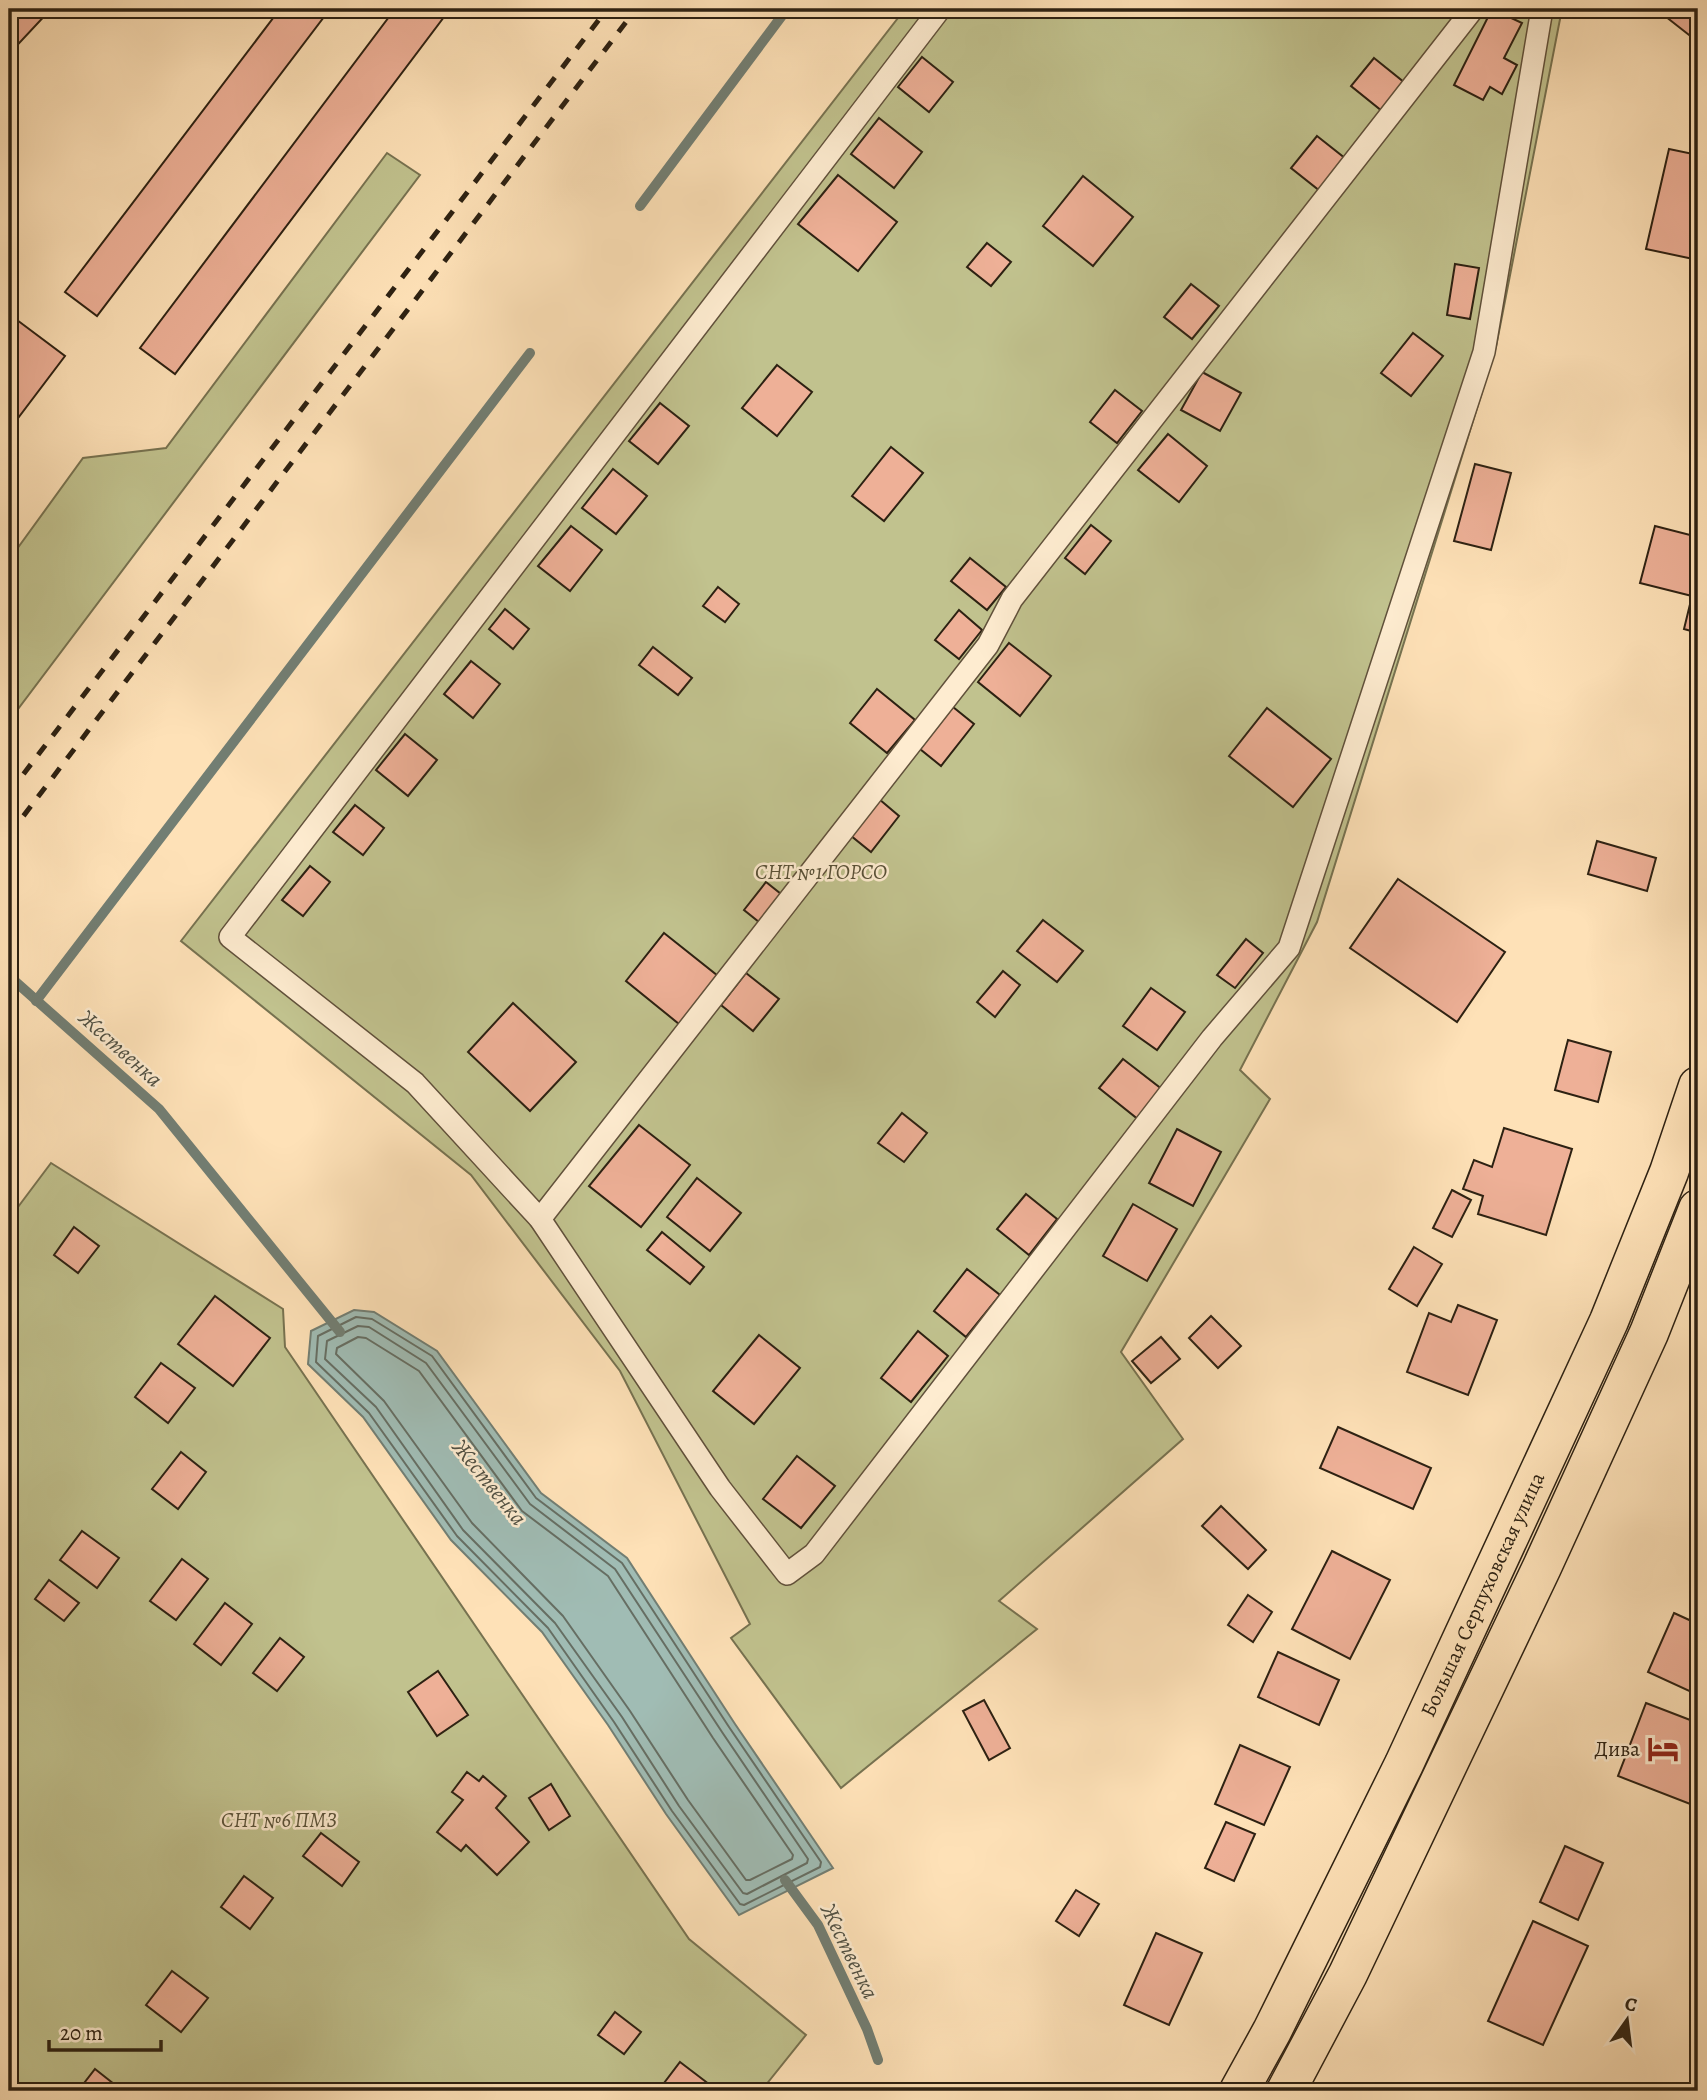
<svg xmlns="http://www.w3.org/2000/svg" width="1707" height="2100" viewBox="0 0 1707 2100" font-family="Alegreya,serif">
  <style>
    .green { fill: #c1c28e; stroke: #777250; stroke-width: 2 }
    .water { fill: #a0bcb4; stroke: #727e73; stroke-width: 2 }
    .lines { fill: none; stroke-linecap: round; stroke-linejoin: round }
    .shore { stroke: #666e63; stroke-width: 2 }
    .stream { stroke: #727e73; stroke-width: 10 }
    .building { fill: #eeb097; stroke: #2d2112; stroke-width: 2 }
    .lane-casing { stroke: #61513b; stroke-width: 24 }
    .primary-casing { stroke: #2d2112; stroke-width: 41 }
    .lane { stroke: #feecd0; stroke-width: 21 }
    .primary { stroke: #fee1b7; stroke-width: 38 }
    .rail { stroke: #2d2112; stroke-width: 5; stroke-dasharray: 12 12; stroke-linecap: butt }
    .labels { text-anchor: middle; stroke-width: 5; stroke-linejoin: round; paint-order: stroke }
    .park-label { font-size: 21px; font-style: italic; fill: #595137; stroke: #feecd0 }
    .street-label { font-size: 21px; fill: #2d2112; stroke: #feecd0 }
    .poi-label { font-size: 21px; fill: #2d2112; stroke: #feecd0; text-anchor: end }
    .water-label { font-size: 23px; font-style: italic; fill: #505043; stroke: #feecd0 }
  </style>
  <rect width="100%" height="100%" fill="#fee1b7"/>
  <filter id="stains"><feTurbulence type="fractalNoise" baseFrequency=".00286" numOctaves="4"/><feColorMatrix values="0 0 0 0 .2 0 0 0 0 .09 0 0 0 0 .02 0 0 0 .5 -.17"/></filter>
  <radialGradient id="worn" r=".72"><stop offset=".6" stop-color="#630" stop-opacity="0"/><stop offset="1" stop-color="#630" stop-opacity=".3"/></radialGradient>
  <!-- green -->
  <g class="green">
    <polygon points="905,9 1562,9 1496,347 1317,922 1240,1070 1270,1099 1121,1352 1183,1439 999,1601 1037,1629 841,1788 731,1638 750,1624 620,1371 471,1175 181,941"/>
    <polygon points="387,153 420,175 9,721 9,560 83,458 166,448"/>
    <polygon points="51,1163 283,1309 285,1347 689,1939 806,2035 761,2091 9,2091 9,1219"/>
  </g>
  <!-- water -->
  <polygon class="water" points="354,1310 374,1312 437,1351 541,1493 627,1558 735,1724 833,1868 739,1915 666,1814 608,1725 542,1632 451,1540 363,1417 308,1364 311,1331"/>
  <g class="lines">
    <!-- shore -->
    <g class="shore">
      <polygon points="356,1317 372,1319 432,1356 536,1498 622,1563 729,1727 821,1862 820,1867 744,1905 740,1904 672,1811 614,1722 548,1628 457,1536 369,1413 316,1362 318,1336"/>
      <polygon points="358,1326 369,1327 426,1363 530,1504 615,1569 722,1732 808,1859 807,1863 747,1894 743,1893 679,1806 622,1717 555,1623 463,1530 376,1407 325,1359 327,1341"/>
      <polygon points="358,1337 366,1338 419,1371 522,1511 608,1576 713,1738 793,1855 792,1859 750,1880 746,1880 688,1800 630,1711 563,1616 472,1523 384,1401 336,1354 337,1348"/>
    </g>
    <!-- stream -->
    <g class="stream">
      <polyline points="640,206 787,9"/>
      <polyline points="9,976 159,1109 340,1332"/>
      <polyline points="36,1001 530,353"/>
      <polyline points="785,1880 818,1925 867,2029 878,2060"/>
    </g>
  </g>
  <!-- building -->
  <g class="building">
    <polygon points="9,9 51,9 9,54"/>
    <polygon points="280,9 330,9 97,316 65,292"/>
    <polygon points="395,9 450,9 175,374 140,348"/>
    <polygon points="1492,9 1522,23 1504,58 1517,65 1502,94 1490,87 1483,100 1454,85"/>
    <polygon points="1656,9 1698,9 1698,42"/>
    <polygon points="922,57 953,82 929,112 898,87"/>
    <polygon points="1374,58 1405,83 1382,111 1351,86"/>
    <polygon points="879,118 922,152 894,188 851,154"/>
    <polygon points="1317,136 1346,159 1320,191 1291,168"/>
    <polygon points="1669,149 1698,155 1698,260 1646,249"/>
    <polygon points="838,175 897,222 858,271 798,224"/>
    <polygon points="1083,176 1133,217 1093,266 1043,226"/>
    <polygon points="987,243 1011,262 991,286 967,267"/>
    <polygon points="1455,264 1479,268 1470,319 1447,315"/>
    <polygon points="1191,284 1219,306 1192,339 1164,317"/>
    <polygon points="9,314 65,356 9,430"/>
    <polygon points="1413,333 1443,356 1411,396 1381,373"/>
    <polygon points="777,365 812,392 777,436 742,408"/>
    <polygon points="1202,372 1241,393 1220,431 1181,410"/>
    <polygon points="1115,390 1142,411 1117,443 1090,422"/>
    <polygon points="660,403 689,426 658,464 629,441"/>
    <polygon points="1168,434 1207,466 1179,502 1138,470"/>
    <polygon points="891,447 923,473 884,521 852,496"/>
    <polygon points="1475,464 1511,473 1491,550 1454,541"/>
    <polygon points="613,469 647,496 616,534 582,508"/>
    <polygon points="1091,525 1111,541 1085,574 1065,558"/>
    <polygon points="571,526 602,550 570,591 538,566"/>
    <polygon points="1655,526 1698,537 1698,633 1684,629 1692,596 1640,583"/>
    <polygon points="970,558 1006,587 987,610 951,581"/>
    <polygon points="718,587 739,604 725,622 703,606"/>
    <polygon points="505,609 529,629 513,649 489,629"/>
    <polygon points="959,610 982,630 959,659 935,640"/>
    <polygon points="1009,643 1051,676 1020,716 978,682"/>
    <polygon points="653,647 692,678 678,695 639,665"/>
    <polygon points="471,661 500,684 473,718 444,694"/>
    <polygon points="877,689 915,720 887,753 850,723"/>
    <polygon points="953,707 974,724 941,766 920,749"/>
    <polygon points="1267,708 1331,759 1293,807 1229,756"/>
    <polygon points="405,734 437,760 408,796 376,770"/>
    <polygon points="879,799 899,816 871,852 850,835"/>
    <polygon points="355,805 384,828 363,855 333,832"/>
    <polygon points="1597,841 1656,858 1647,891 1588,874"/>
    <polygon points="310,866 330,882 303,916 282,900"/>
    <polygon points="1398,879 1505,952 1457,1022 1350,948"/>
    <polygon points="766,882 781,894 759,922 744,910"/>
    <polygon points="1043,920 1083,951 1057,982 1017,951"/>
    <polygon points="664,933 718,976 679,1024 626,981"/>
    <polygon points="1246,939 1263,953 1235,988 1217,975"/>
    <polygon points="1003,971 1020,985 995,1017 977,1002"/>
    <polygon points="746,973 779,999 753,1031 721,1005"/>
    <polygon points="1151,988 1185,1012 1157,1050 1123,1026"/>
    <polygon points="513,1003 576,1062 530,1111 468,1052"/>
    <polygon points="1568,1040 1611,1052 1598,1102 1555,1090"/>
    <polygon points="1123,1059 1163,1090 1139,1120 1099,1088"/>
    <polygon points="902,1113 927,1133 904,1162 878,1143"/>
    <polygon points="639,1125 690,1165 641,1227 589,1186"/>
    <polygon points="1504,1128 1572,1149 1546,1235 1478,1214 1483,1196 1463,1189 1474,1160 1492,1167"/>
    <polygon points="1177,1129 1221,1152 1193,1206 1149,1183"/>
    <polygon points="697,1178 741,1213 710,1251 667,1217"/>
    <polygon points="1452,1190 1471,1200 1452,1237 1433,1228"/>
    <polygon points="1026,1194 1057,1219 1029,1255 997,1229"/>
    <polygon points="1133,1204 1177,1229 1147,1281 1103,1256"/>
    <polygon points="74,1227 99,1246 78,1273 54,1255"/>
    <polygon points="662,1232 704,1267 690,1284 647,1250"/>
    <polygon points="1414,1247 1442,1264 1417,1306 1389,1289"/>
    <polygon points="967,1269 1000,1295 966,1337 934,1311"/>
    <polygon points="215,1296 270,1338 233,1386 178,1344"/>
    <polygon points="1458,1305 1497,1320 1468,1395 1407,1372 1429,1313 1451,1322"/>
    <polygon points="1211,1316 1241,1346 1218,1368 1189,1338"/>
    <polygon points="918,1331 948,1356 911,1402 881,1378"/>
    <polygon points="759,1335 800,1368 754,1424 713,1391"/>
    <polygon points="1161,1337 1180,1359 1151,1383 1132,1361"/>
    <polygon points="161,1363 195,1388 168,1423 135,1397"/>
    <polygon points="1338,1427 1431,1468 1413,1509 1320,1468"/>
    <polygon points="181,1452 206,1472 178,1509 152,1489"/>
    <polygon points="797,1456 835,1486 801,1528 763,1499"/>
    <polygon points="1221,1506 1266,1550 1248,1569 1202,1526"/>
    <polygon points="82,1531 119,1558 97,1588 60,1560"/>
    <polygon points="1332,1551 1390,1580 1350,1659 1292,1629"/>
    <polygon points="182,1559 208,1579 176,1620 150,1601"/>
    <polygon points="49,1580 79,1603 64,1621 35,1599"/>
    <polygon points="1248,1595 1272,1612 1253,1642 1228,1625"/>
    <polygon points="225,1603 252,1624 221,1665 194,1644"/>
    <polygon points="1674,1613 1698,1624 1698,1695 1648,1672"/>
    <polygon points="280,1638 304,1657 277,1691 253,1673"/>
    <polygon points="1278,1652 1339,1680 1319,1725 1258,1697"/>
    <polygon points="438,1671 468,1715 437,1736 408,1692"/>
    <polygon points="984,1700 1010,1748 989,1760 963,1711"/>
    <polygon points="1646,1703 1698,1723 1698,1807 1618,1776"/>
    <polygon points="1240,1745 1290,1767 1264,1825 1215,1804"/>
    <polygon points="467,1772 479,1781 483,1776 506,1796 496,1808 529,1842 497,1875 466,1845 461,1851 437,1832 463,1800 452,1792"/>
    <polygon points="551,1784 570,1816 549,1830 529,1798"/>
    <polygon points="1226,1822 1255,1834 1234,1881 1205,1868"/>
    <polygon points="321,1833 359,1862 342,1886 303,1856"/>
    <polygon points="1565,1846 1603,1863 1578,1920 1540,1902"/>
    <polygon points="244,1876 273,1898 250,1929 221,1907"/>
    <polygon points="1076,1890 1099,1904 1079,1936 1056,1921"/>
    <polygon points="1533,1921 1588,1946 1543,2045 1488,2021"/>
    <polygon points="1156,1933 1202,1953 1169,2025 1124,2005"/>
    <polygon points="172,1971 208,1998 181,2032 146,2005"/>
    <polygon points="615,2012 641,2032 624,2054 598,2035"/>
    <polygon points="680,2062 718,2091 658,2091"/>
    <polygon points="95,2069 119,2088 117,2091 78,2091"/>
  </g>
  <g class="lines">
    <defs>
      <g id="lane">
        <polyline points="940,9 230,937 415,1083 540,1219 720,1488 787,1574 814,1554 1212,1038 1289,948 1484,352 1542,9"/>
        <polyline points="540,1219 988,645 1012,599 1473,9"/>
      </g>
      <g id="primary">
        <path id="s1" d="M1239,2091L1272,2031L1404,1764L1609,1321L1669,1172L1698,1086"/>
        <polyline points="1286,2091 1348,1974 1542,1567 1649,1333 1698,1209"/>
      </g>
    </defs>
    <!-- lane casing -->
    <use href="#lane" class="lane-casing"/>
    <!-- primary casing -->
    <use href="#primary" class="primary-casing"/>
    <!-- lane -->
    <use href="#lane" class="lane"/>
    <!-- primary -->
    <use href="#primary" class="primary"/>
    <!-- rail -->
    <g class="rail">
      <polyline points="9,793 607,9"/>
      <polyline points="9,835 636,9"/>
    </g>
  </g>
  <!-- icons -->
  <defs>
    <symbol id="hotel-bare" viewBox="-9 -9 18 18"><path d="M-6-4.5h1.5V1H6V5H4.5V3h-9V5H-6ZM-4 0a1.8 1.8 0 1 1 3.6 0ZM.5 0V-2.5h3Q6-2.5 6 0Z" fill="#8f2418" stroke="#feecd0" stroke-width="2.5" paint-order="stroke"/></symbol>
  </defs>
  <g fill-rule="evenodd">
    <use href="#hotel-bare" x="1641" y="1727" width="44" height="44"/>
  </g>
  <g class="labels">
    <!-- park labels -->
    <g class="park-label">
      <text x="821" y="879">СНТ №1 ГОРСО</text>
      <text x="279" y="1827">СНТ №6 ПМЗ</text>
    </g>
    <!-- street labels -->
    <g class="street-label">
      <text dy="7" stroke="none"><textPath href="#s1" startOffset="553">Большая Серпуховская улица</textPath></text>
    </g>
    <!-- poi labels -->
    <g class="poi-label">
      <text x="1640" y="1756">Дива</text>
    </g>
    <!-- water labels -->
    <g class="water-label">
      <text transform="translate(121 1048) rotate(42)" y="8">Жественка</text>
      <text transform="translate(490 1482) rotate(51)" y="8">Жественка</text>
      <text transform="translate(850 1951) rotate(64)" y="8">Жественка</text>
    </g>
  </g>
  <!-- margin -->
  <rect width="1707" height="2100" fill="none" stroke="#fee1b7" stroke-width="35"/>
  <rect x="10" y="10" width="1686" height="2079" fill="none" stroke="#2d2112" stroke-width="3.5"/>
  <rect x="18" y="18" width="1672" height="2065" fill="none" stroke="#2d2112" stroke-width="2"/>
  <!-- north arrow -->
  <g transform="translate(1627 2020) rotate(14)" stroke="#feecd0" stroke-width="5" paint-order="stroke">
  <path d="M0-5L12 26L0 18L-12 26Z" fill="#2d2112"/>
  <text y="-10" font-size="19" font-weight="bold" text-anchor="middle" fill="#2d2112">С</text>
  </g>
  <!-- scale -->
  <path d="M49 2040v10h112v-10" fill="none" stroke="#2d2112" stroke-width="3.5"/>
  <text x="60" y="2040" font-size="21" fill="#2d2112" stroke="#feecd0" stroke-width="5" paint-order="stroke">20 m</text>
  <rect width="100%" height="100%" filter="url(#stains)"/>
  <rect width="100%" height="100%" fill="url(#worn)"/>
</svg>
